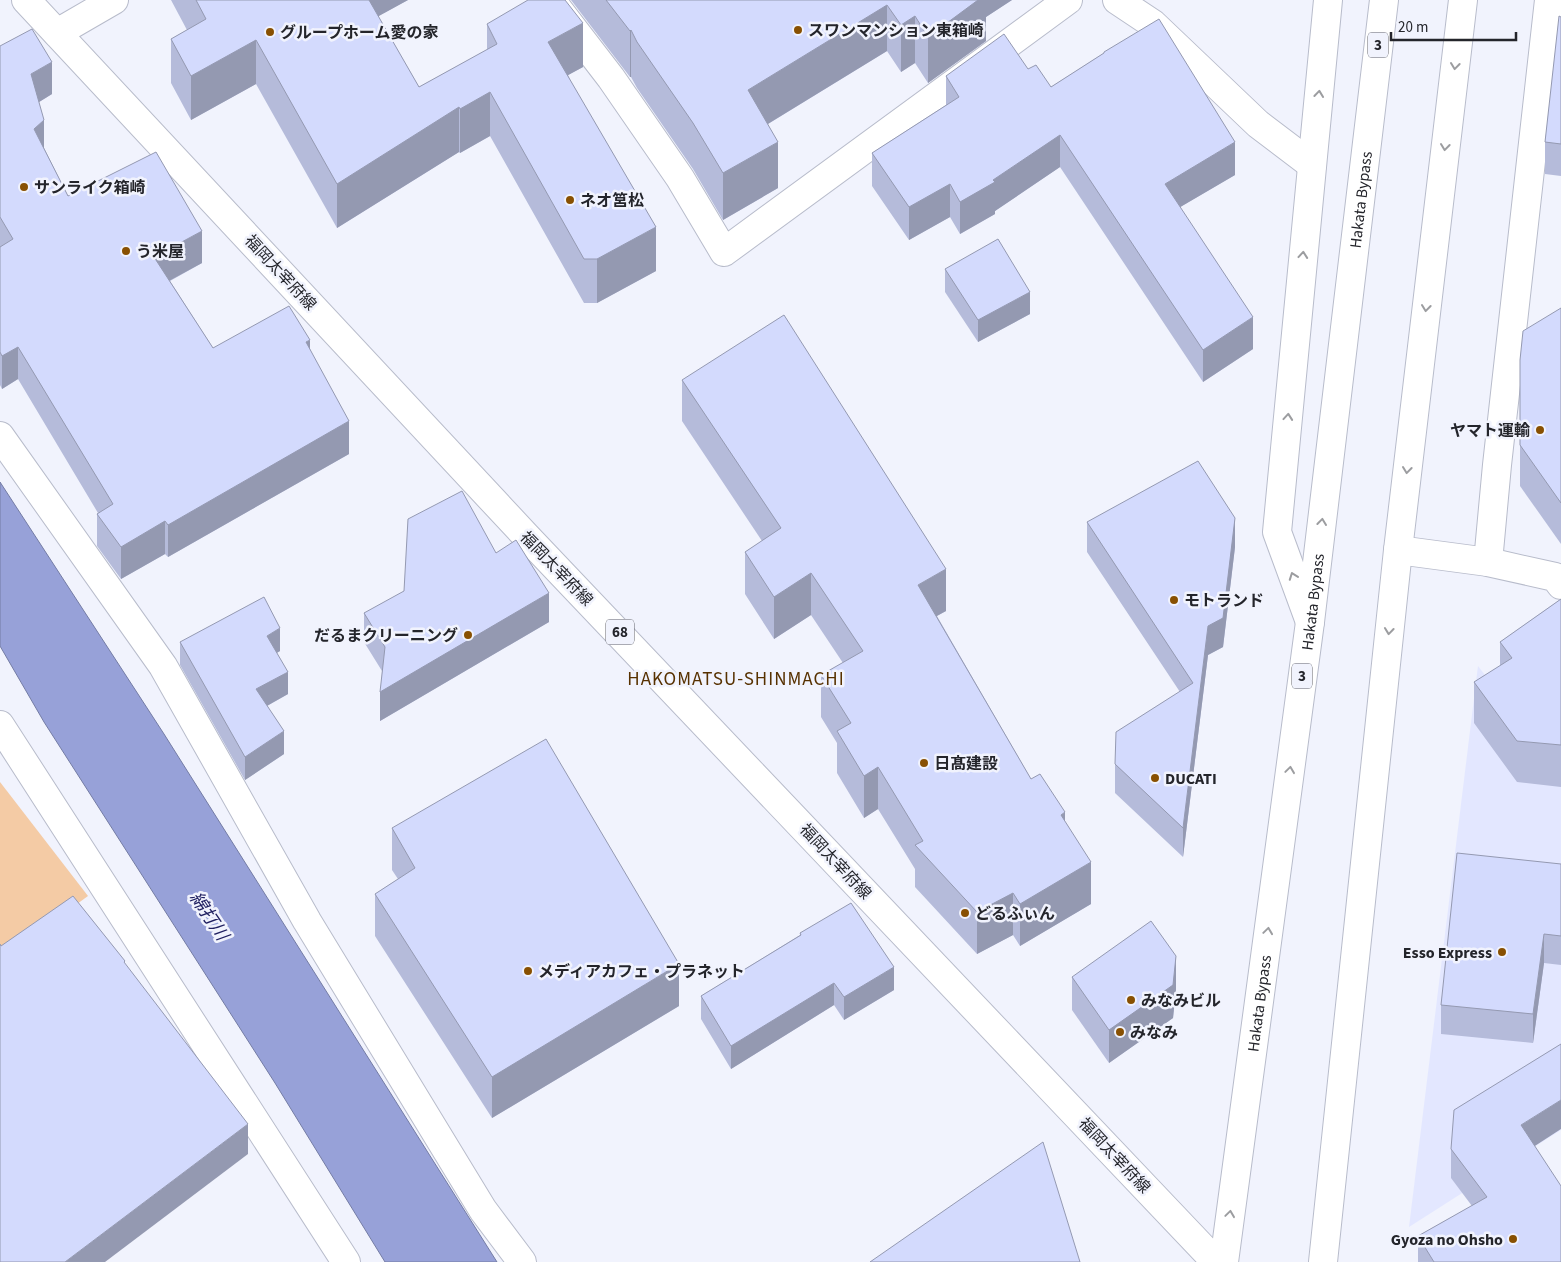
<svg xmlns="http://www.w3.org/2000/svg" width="1561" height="1262" viewBox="0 0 1561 1262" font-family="'Source Sans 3','Noto Sans JP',sans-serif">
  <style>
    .built { fill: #e3e7ff }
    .green { fill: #f4cba5 }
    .water { fill: #97a1d8; stroke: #747ca4 }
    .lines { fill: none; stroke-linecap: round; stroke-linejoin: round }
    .minor-casing { stroke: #b8bccb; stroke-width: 30 }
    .major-casing { stroke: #b8bccb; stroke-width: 30 }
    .highway-casing { stroke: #b8bccb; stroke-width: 30 }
    .minor { stroke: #fff; stroke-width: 28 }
    .major { stroke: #fff; stroke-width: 28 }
    .highway { stroke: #fff; stroke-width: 28 }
    .wall { fill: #b5bbda }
    .shaded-wall { fill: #9499b1 }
    .building { fill: #d3dafd; stroke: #9499b1 }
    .oneway { stroke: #9c9da0 }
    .poi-dot { fill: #885002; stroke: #f1f3fd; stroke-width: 2 }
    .labels { text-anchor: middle; stroke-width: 5; stroke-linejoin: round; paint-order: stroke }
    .shield { fill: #f1f3fd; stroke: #62636a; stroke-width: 1 }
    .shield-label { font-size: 15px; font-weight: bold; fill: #24252b }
    .poi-label { font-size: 16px; font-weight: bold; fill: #24252b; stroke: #f1f3fd; text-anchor: start }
    .street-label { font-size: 16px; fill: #24252b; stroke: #f1f3fd }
    .water-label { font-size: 18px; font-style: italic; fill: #202061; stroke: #f1f3fd }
    .quarter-label { font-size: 19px; letter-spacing: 1px; fill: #573100; stroke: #f1f3fd }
  </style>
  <rect width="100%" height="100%" fill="#f1f3fd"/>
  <!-- built -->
  <polygon class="built" points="1478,666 1561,773 1561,1130 1409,1227"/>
  <!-- green -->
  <polygon class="green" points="0,782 88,896 0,960"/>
  <!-- water -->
  <polygon class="water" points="0,482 164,734 497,1262 385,1262 275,1083 44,722 0,646"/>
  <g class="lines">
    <defs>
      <g id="minor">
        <polyline points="551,0 611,78 680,178 724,252 1068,0"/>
        <polyline points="1117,0 1153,24 1258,124 1312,165"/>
        <polyline points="57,33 114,0"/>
        <polyline points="0,436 163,666 307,921 483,1210 522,1262"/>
        <polyline points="1398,550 1488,562 1555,577 1561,585"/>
        <polyline points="1488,562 1497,465 1549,0"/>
        <polyline points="1310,622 1277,532 1328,0"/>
        <polyline points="0,725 346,1262"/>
      </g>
      <polyline id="major" points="26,0 526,536 1216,1262"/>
      <g id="highway">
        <path id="s1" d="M1224,1262L1310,622L1384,0"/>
        <polyline points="1323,1262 1398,550 1463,0"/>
      </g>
    </defs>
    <!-- minor casing -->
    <use href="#minor" class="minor-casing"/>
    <!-- major casing -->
    <use href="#major" class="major-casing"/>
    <!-- highway casing -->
    <use href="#highway" class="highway-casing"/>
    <!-- minor -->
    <use href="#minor" class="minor"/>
    <!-- major -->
    <use href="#major" class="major"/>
    <!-- highway -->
    <use href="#highway" class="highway"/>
  </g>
  <!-- wall -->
  <g class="wall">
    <polygon points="171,0 408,0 378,16 419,87 487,50 487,24 583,67 568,75 656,271 597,303 584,303 490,136 460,153 459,152 337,228 256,84 191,120 171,83 171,39 187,30"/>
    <polygon points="571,0 1012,0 986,17 986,41 928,83 915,63 901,72 887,51 768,124 778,188 723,220 693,169 637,88 631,77 630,77"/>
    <polygon points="1561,17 1561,176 1545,174 1545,142"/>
    <polygon points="0,46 52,94 39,102 44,148 68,196 202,263 170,281 213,348 310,349 349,454 168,557 165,554 121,579 97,546 97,514 98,513 18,379 2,389 0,385"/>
    <polygon points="1104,52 1235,175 1180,207 1253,349 1203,382 1060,167 995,211 995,214 960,234 950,217 909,240 872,186 872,153 946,105 946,76 1028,69 1051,87 1104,53"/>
    <polygon points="945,269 1030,314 978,342 945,292"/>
    <polygon points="1561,308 1561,544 1520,486 1520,360"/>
    <polygon points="682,380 946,611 937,616 1031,779 1065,822 1091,904 1020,946 1013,935 977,954 915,887 915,869 878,809 864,818 837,773 837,743 821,717 821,675 843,663 811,615 774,639 745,594 745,552 762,541 682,421"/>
    <polygon points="1087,522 1235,547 1223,647 1208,655 1183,857 1115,793 1115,764 1180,692 1087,552"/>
    <polygon points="496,553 549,622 380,721 382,671 364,642 364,613"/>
    <polygon points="1561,599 1561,787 1517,782 1474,723 1474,682 1500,666 1500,642"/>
    <polygon points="180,642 280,651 277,653 288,694 267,706 284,754 245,780 180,665"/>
    <polygon points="392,828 679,1006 492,1118 375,936 375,894 398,879 392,870"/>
    <polygon points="1561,864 1561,965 1544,963 1533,1043 1441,1034 1441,1005"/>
    <polygon points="800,933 894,990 844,1020 834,1005 731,1069 701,1019 701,996 800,935"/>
    <polygon points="1072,977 1176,989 1173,1018 1109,1063 1072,1010"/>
    <polygon points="1535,1146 1561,1262 1418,1262 1418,1236 1472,1206 1451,1178 1451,1149"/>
  </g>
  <!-- shaded-wall -->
  <g class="shaded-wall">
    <polygon points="359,0 408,0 359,27"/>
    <polygon points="975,0 1012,0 986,17 986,41 928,83 928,37"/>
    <polygon points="887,5 887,51 748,136 748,90"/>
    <polygon points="915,16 915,63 901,72 901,25"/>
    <polygon points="583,23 583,67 548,86 548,42"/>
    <polygon points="631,30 631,77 630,77 630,31"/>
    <polygon points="256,40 256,84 191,120 191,76"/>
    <polygon points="52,62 52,94 31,107 31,74"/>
    <polygon points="490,92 490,136 460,153 460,109"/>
    <polygon points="459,107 459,152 337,228 337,184"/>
    <polygon points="44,120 44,153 34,129"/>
    <polygon points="1060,135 1060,167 995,211 995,214 960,234 960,202"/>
    <polygon points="778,142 778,188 723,220 723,173"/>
    <polygon points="1235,142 1235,175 1165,216 1165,184"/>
    <polygon points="950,184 950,217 909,240 909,207"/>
    <polygon points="656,227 656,271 597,303 597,259"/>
    <polygon points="202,231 202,263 154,289 154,257"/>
    <polygon points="1030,292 1030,314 978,342 978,320"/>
    <polygon points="1253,317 1253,349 1203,382 1203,350"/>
    <polygon points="310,340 310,372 306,342"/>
    <polygon points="18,347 18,379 2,389 2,356"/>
    <polygon points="349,421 349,454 168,557 168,525"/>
    <polygon points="1235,518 1235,547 1223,647 1208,655 1183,857 1183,828 1208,626"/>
    <polygon points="165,521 165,554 121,579 121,547"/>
    <polygon points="946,569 946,611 918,626 918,585"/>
    <polygon points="811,573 811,615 774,639 774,597"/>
    <polygon points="549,593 549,622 380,721 380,692"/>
    <polygon points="280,628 280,651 267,658 267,636"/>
    <polygon points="288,672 288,694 256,712 256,689"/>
    <polygon points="284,731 284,754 245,780 245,757"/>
    <polygon points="878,767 878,809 864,818 864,776"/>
    <polygon points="1065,812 1065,854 1061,815"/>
    <polygon points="1091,862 1091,904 1020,946 1020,904"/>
    <polygon points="1013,893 1013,935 977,954 977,912"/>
    <polygon points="1544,934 1544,963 1533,1043 1533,1014"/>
    <polygon points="1176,956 1176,989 1173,1018 1109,1063 1109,1030"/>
    <polygon points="679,964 679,1006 492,1118 492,1077"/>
    <polygon points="894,967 894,990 844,1020 844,997"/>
    <polygon points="834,983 834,1005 731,1069 731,1046"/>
    <polygon points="1561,1100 1561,1129 1521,1155 1521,1125"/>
    <polygon points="248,1124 248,1154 105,1262 65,1262"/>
  </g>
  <!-- building -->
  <g class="building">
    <polygon points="196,0 369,0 419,87 497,44 487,24 528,0 565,0 583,23 548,42 656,227 597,259 584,259 490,92 460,109 459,107 337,184 256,40 191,76 171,39 206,19"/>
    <polygon points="606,0 978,0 928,37 915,16 901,25 887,5 748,90 778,142 723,173 693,123 637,42 631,30 630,31"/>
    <polygon points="1559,16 1561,17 1561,144 1545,142"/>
    <polygon points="1159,19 1235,142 1165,184 1253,317 1203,350 1060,135 993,180 995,182 960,202 950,184 909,207 872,153 959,97 946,76 1004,34 1028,69 1036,65 1051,87 1104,53 1104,52"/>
    <polygon points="32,29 52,62 31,74 44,120 34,129 68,196 156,152 202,231 154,257 213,348 289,306 310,340 306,342 349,421 168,525 165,521 121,547 97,514 113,504 18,347 2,356 0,352 0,247 13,239 0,217 0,46"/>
    <polygon points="998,239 1030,292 978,320 945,269"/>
    <polygon points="1561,308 1561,503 1520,445 1520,360 1523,331"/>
    <polygon points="784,315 946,569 918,585 1031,779 1040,774 1065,812 1061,815 1091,862 1020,904 1013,893 977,912 915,845 923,841 878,767 864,776 837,731 851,723 821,675 863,651 811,573 774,597 745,552 781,528 682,380"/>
    <polygon points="1198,461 1235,518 1223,618 1208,626 1183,828 1115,764 1116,732 1193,683 1087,522"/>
    <polygon points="462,491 496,553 516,540 549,593 380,692 385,647 364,613 404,591 408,519"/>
    <polygon points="264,597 280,628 267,636 288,672 256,689 284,731 245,757 180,642"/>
    <polygon points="1561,599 1561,745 1517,741 1474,682 1512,658 1500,642"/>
    <polygon points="546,739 679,964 492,1077 375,894 415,868 392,828"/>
    <polygon points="1457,853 1561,864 1561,936 1544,934 1533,1014 1441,1005"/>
    <polygon points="73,896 125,961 124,962 248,1124 65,1262 0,1262 0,944 1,946"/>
    <polygon points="851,903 894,967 844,997 834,983 731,1046 701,996 801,935 800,933"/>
    <polygon points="1151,921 1176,956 1173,985 1109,1030 1072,977"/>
    <polygon points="1561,1044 1561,1100 1521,1125 1561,1186 1561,1262 1434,1262 1418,1236 1487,1197 1451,1149 1454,1110"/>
    <polygon points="1043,1142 1080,1262 870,1262"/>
  </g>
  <!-- one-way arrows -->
  <defs><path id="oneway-chevron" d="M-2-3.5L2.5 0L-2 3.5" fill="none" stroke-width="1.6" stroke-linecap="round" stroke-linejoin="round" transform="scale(1.25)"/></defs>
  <g class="oneway">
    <use href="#oneway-chevron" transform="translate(1455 66) rotate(97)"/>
    <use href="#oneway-chevron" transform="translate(1319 94) rotate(-84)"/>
    <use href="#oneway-chevron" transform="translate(1445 147) rotate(97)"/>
    <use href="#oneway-chevron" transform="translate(1303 255) rotate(-85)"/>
    <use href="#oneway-chevron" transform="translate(1426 308) rotate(97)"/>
    <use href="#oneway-chevron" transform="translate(1288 417) rotate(-85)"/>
    <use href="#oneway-chevron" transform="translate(1407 470) rotate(97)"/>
    <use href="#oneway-chevron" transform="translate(1322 522) rotate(-83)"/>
    <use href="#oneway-chevron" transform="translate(1293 576) rotate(-110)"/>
    <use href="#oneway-chevron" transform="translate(1389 631) rotate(96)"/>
    <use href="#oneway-chevron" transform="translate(1290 770) rotate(-82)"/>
    <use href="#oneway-chevron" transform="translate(1268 931) rotate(-82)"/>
    <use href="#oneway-chevron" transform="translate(1230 1214) rotate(-82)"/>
  </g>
  <!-- markers -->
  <g class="poi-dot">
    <circle cx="798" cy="30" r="5"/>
    <circle cx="270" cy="32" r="5"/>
    <circle cx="24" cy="187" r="5"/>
    <circle cx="570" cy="200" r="5"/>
    <circle cx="126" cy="251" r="5"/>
    <circle cx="1540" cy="430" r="5"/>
    <circle cx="1174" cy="600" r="5"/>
    <circle cx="468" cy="635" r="5"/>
    <circle cx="924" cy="763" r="5"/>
    <circle cx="1155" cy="778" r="5"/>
    <circle cx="965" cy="913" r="5"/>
    <circle cx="1502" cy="952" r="5"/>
    <circle cx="528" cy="971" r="5"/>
    <circle cx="1131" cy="1000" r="5"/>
    <circle cx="1120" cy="1032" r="5"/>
    <circle cx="1513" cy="1239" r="5"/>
  </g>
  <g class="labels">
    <!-- shield labels -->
    <g class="shield">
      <rect x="1368" y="32.5" width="20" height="25" rx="4"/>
      <rect x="606" y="619.5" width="28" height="25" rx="4"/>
      <rect x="1292" y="663.5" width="20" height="25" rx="4"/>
    </g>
    <g class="shield-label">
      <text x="1378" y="50">3</text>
      <text x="620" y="637">68</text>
      <text x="1302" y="681">3</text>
    </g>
    <!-- poi labels -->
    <g class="poi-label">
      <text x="808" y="36">スワンマンション東箱崎</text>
      <text x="280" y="38">グループホーム愛の家</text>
      <text x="34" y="193">サンライク箱崎</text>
      <text x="580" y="206">ネオ筥松</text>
      <text x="136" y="257">う米屋</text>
      <text x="1530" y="436" text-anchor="end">ヤマト運輸</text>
      <text x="1184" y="606">モトランド</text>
      <text x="458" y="641" text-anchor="end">だるまクリーニング</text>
      <text x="934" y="769">日髙建設</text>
      <text x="1165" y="784">DUCATI</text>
      <text x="975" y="919">どるふぃん</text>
      <text x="1492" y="958" text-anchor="end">Esso Express</text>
      <text x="538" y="977">メディアカフェ・プラネット</text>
      <text x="1141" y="1006">みなみビル</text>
      <text x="1130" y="1038">みなみ</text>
      <text x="1503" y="1245" text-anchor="end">Gyoza no Ohsho</text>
    </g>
    <!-- street labels -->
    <g class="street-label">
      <text dy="6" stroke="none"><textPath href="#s1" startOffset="1071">Hakata Bypass</textPath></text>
      <text transform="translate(281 272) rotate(47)" y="6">福岡太宰府線</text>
      <text transform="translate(557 568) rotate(46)" y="6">福岡太宰府線</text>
      <text dy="6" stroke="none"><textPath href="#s1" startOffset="666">Hakata Bypass</textPath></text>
      <text transform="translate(836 861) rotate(47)" y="6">福岡太宰府線</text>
      <text dy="6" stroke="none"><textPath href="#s1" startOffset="261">Hakata Bypass</textPath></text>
      <text transform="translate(1115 1155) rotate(47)" y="6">福岡太宰府線</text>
    </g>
    <!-- water labels -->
    <g class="water-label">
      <text transform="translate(209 916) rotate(56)" y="6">綿打川</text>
    </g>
    <!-- quarter labels -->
    <g class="quarter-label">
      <text x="736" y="685">HAKOMATSU-SHINMACHI</text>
    </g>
  </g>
  <!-- scale -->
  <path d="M1391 32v8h125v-8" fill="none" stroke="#24252b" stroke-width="2.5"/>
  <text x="1398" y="32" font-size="15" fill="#24252b" stroke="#f1f3fd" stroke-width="4" paint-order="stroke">20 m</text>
</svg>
